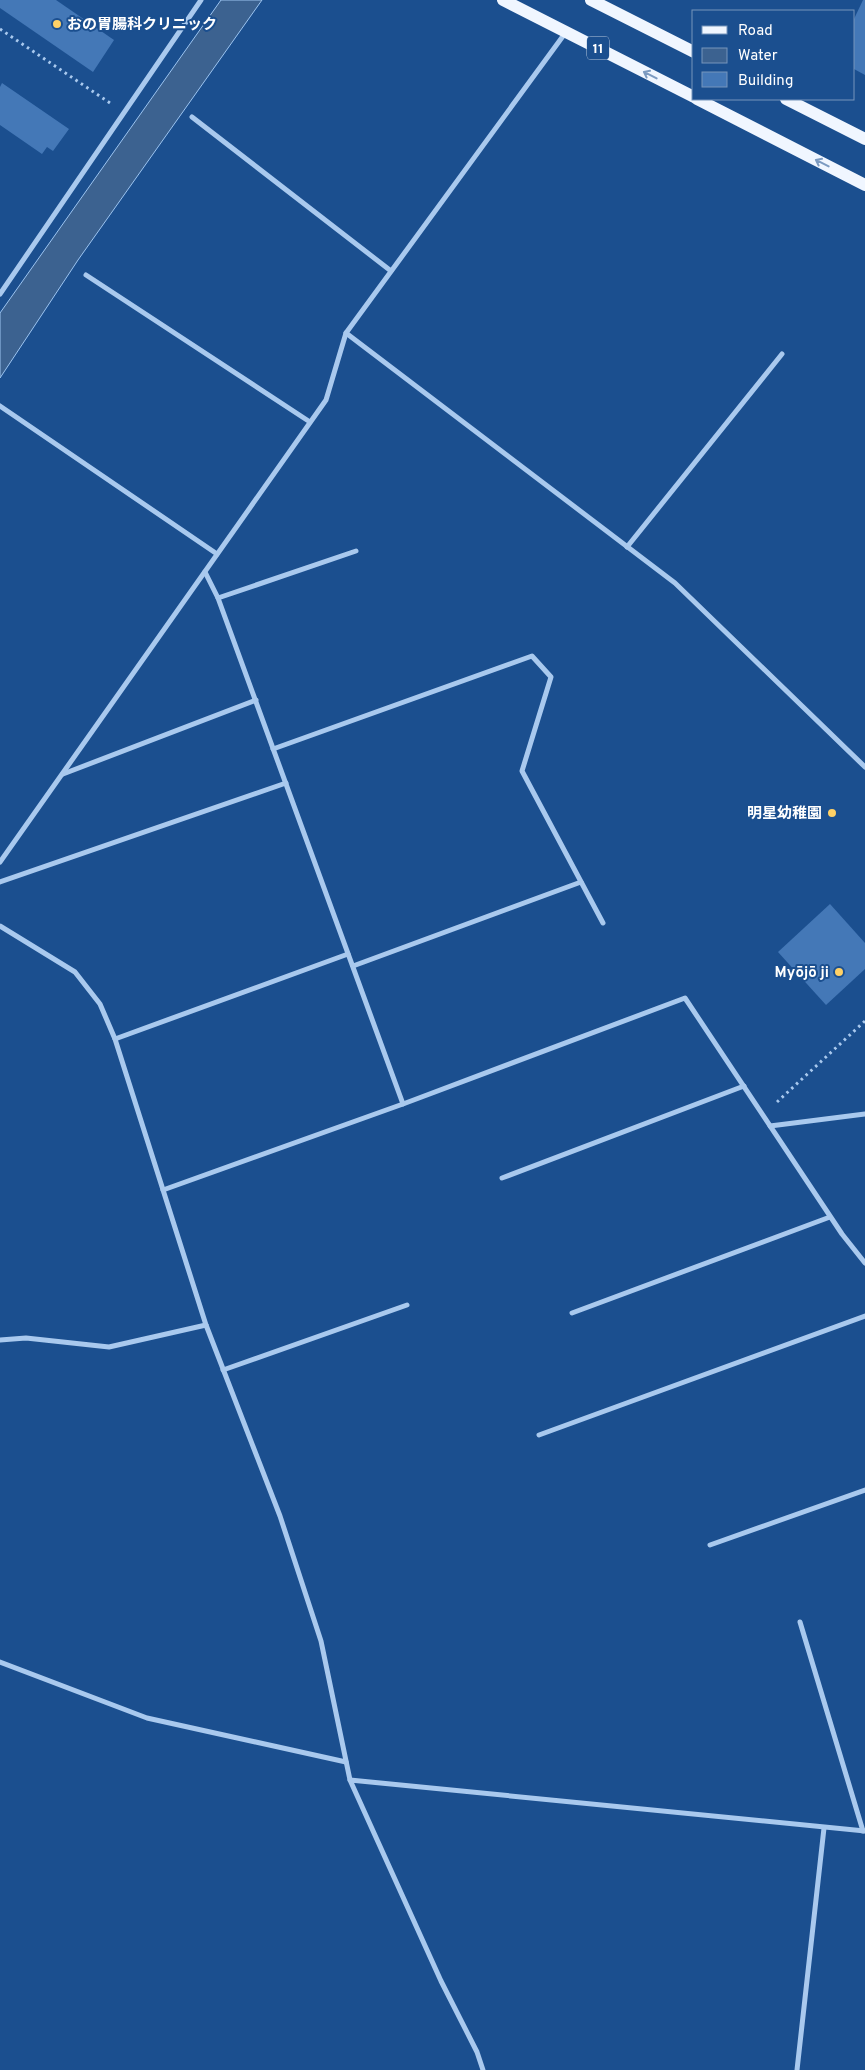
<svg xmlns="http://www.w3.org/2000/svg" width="865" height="2070" viewBox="0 0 865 2070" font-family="Overpass,'Noto Sans JP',sans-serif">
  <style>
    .water { fill: #3c6290; stroke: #9cc4f0 }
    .building { fill: #4478b7 }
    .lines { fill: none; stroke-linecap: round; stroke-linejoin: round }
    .path { stroke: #a9c9ee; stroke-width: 3; stroke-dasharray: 2.5 4; stroke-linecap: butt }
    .minor { stroke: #a9c9ee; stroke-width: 5 }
    .primary { stroke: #f0f6ff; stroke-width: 12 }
    .oneway { stroke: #7b9ac1 }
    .poi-dot { fill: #ffd166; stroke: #1b4f8f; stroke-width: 2 }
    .labels { text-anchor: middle; stroke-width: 4; stroke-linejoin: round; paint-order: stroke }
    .shield { fill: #1b4f8f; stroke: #bbcadd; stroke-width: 1 }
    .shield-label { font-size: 14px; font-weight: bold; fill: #fff }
    .poi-label { font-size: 15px; font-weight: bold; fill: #fff; stroke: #1b4f8f; text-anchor: end }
  </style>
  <rect width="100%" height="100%" fill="#1b4f8f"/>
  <!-- water -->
  <polygon class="water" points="221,0 262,0 78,260 0,378 0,313"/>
  <!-- building -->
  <g class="building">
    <polygon points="0,0 56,0 114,40 93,72 0,8"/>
    <polygon points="863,0 865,0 865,75 854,69 854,19"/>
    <polygon points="2,83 69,129 53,151 47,147 42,154 0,125 0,87"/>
    <polygon points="830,904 865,943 865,969 826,1005 778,952"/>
  </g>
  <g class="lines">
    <!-- path -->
    <g class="path">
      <polyline points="0,29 110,103"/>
      <polyline points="777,1102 865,1021"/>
    </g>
    <!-- minor -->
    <g class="minor">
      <polyline points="192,117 391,271"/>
      <polyline points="86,275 310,422"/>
      <polyline points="0,294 201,0"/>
      <polyline points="346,333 675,583 865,767"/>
      <polyline points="0,406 217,554"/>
      <polyline points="627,547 782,354"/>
      <polyline points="205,572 218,598 403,1104"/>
      <polyline points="218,598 356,551"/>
      <polyline points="273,749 532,656 551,677 522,771 603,923"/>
      <polyline points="63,774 256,700"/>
      <polyline points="0,862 326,400 346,333 566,32"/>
      <polyline points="0,882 286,783"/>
      <polyline points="0,926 75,972 100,1004 115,1039 206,1325 280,1516 321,1641 350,1780 441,1981 477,2052 483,2070"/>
      <polyline points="353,966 581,882"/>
      <polyline points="115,1039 348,954"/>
      <polyline points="770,1126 865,1114"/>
      <polyline points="502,1178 744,1086"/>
      <polyline points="163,1190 403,1104 685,998 842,1234 865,1263"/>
      <polyline points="572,1313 830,1217"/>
      <polyline points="0,1340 26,1338 109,1347 206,1325"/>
      <polyline points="223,1370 407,1305"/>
      <polyline points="539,1435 865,1316"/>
      <polyline points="710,1545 865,1490"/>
      <polyline points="800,1622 863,1831"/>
      <polyline points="0,1662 147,1718 346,1762"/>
      <polyline points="350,1780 865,1831"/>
      <polyline points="797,2070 824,1828"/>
    </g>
    <!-- primary -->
    <g class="primary">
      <polyline points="503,0 694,97"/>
      <polyline points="591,0 694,52"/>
      <polyline points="697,99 865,185"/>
      <polyline points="786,99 865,139"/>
    </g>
  </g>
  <!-- one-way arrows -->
  <defs><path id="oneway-shaft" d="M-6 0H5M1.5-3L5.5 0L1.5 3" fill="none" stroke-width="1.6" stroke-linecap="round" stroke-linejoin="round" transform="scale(1.25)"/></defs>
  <g class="oneway">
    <use href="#oneway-shaft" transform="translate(650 75) rotate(-153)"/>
    <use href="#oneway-shaft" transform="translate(822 163) rotate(-153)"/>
  </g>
  <!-- markers -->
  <g class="poi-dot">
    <circle cx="57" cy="24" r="5"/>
    <circle cx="832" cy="813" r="5"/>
    <circle cx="839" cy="972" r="5"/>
  </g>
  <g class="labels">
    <!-- shield labels -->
    <rect class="shield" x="587" y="36.5" width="22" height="23" rx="4"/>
    <g class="shield-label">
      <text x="598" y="53">11</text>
    </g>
    <!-- poi labels -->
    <g class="poi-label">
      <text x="67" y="29" text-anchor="start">おの胃腸科クリニック</text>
      <text x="822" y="818">明星幼稚園</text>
      <text x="829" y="977">Myōjō ji</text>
    </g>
  </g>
  <!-- legend -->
  <rect x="692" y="10" width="162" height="90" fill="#1b4f8f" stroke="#7695bc"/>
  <rect x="702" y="26" width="25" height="8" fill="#f0f6ff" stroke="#7695bc"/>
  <text x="738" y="35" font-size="15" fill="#ffffff">Road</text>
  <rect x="702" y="48" width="25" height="15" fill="#3c6290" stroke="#7695bc"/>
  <text x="738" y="60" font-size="15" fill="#ffffff">Water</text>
  <rect x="702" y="72" width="25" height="15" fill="#4478b7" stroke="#7695bc"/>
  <text x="738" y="85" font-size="15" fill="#ffffff">Building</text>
</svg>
